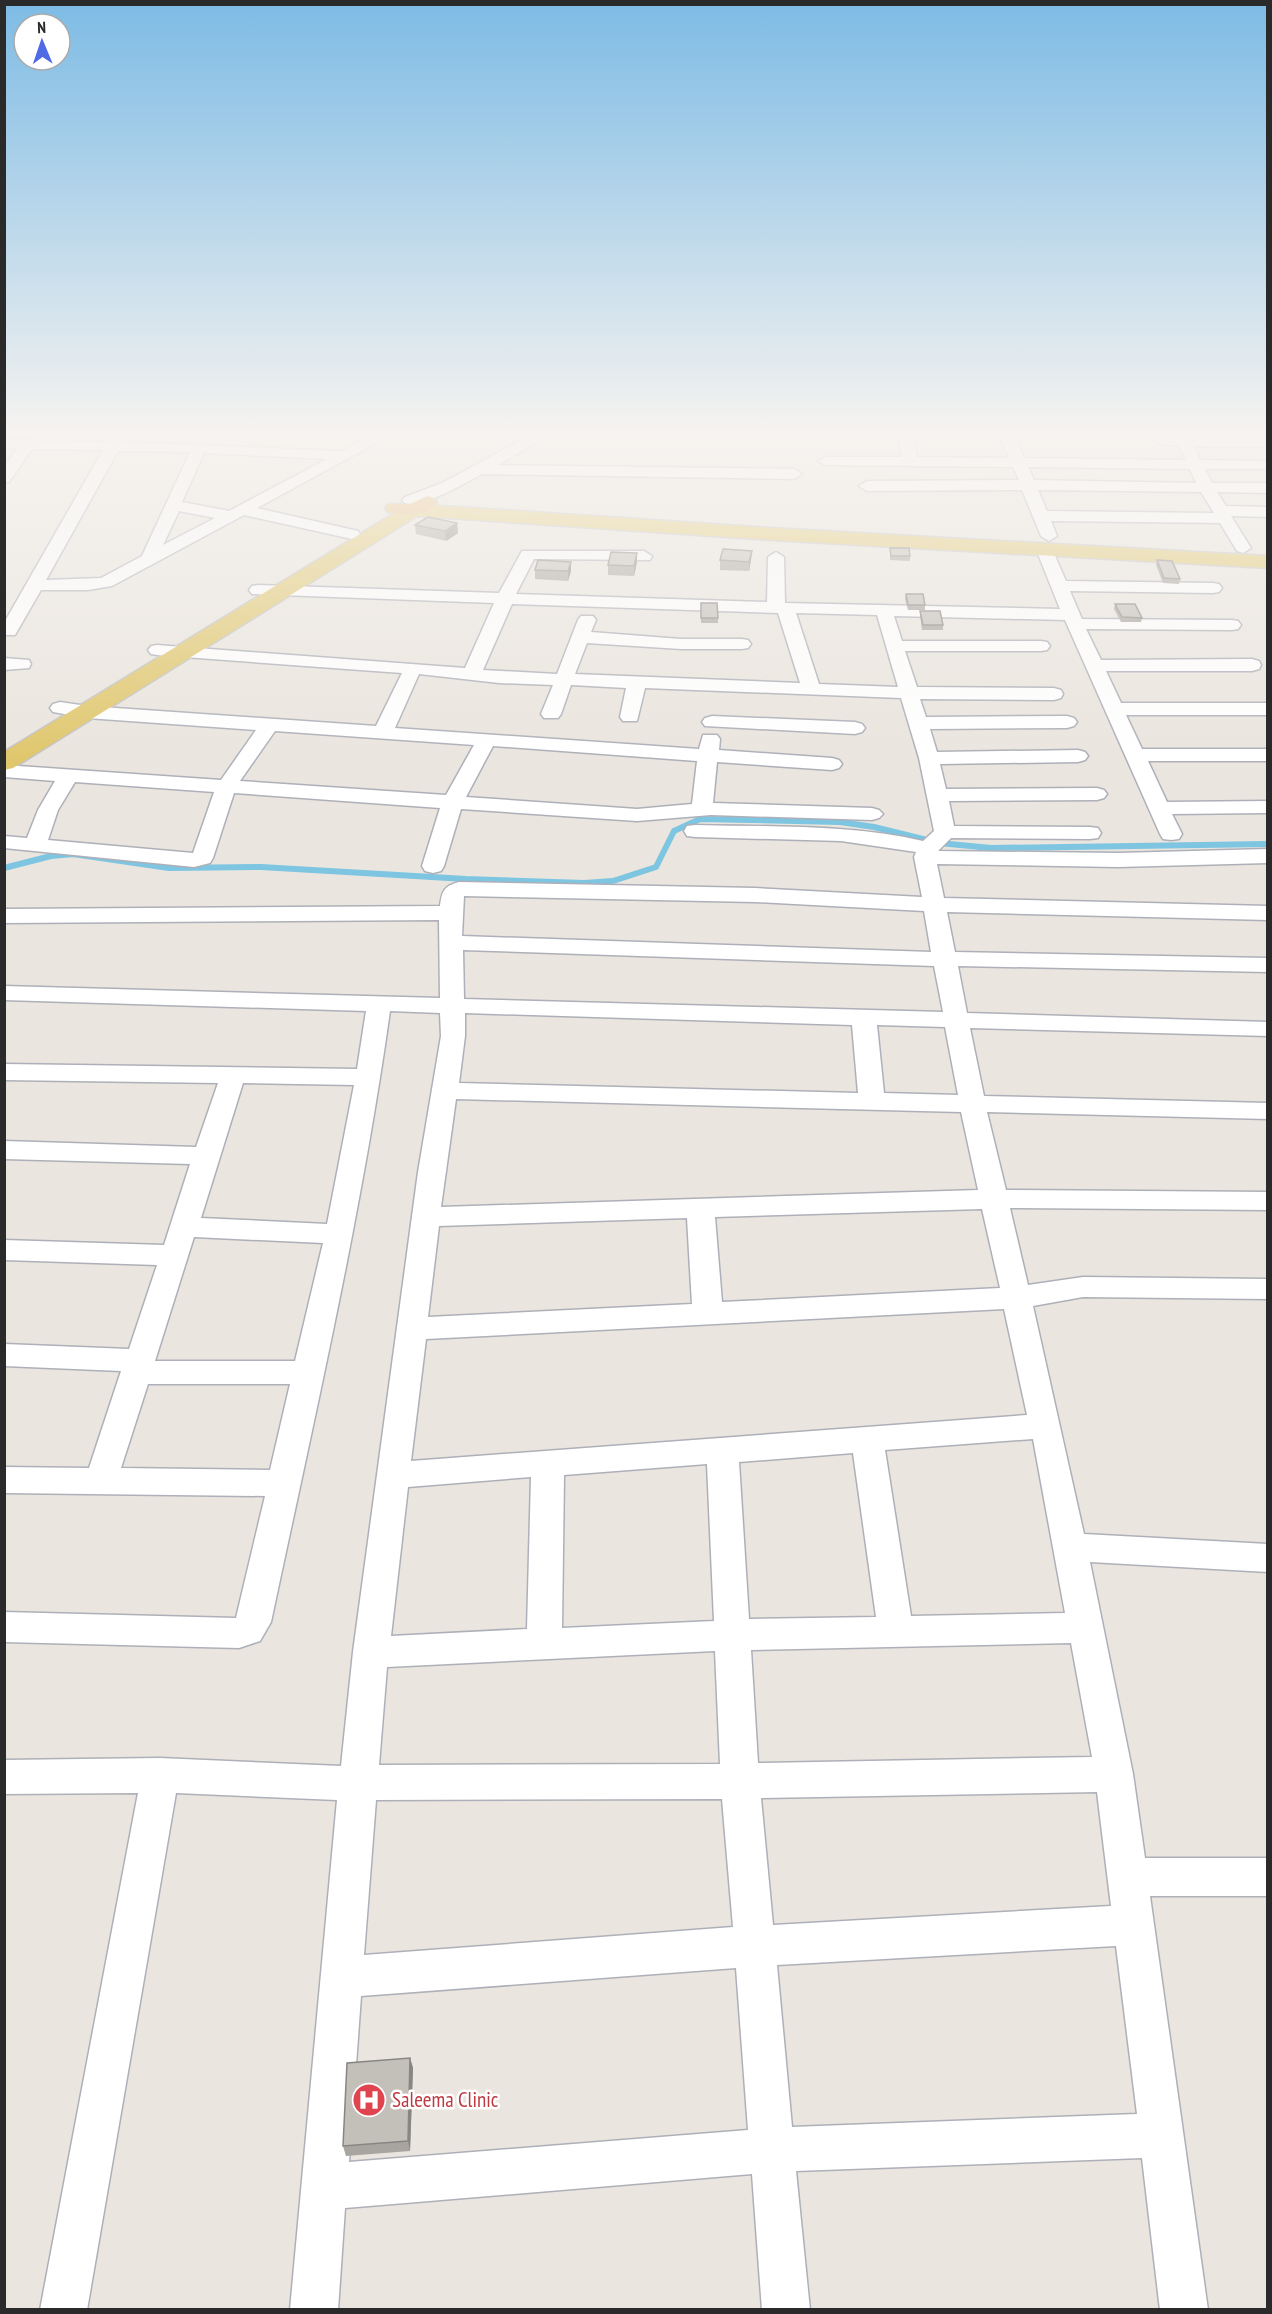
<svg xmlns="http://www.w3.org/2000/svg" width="1272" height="2314" viewBox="0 0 1272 2314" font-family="'PT Sans Narrow',sans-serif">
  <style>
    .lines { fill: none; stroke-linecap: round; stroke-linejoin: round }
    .stream { stroke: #7dc5e1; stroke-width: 6 }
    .minor-casing { stroke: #aeb0b9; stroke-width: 3 }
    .primary-casing { stroke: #c3c3c3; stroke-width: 3 }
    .trunk-casing { stroke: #c3c3c3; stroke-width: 3 }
    .minor { fill: #fff; fill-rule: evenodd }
    .primary { fill: #e0c76d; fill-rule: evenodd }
    .trunk { fill: #e6b56a; fill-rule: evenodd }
    .wall { fill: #a8a49f }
    .shaded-wall { fill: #888682 }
    .building { fill: #c3bfb9; stroke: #888682; stroke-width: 1.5 }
    .labels { text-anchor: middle; stroke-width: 5; stroke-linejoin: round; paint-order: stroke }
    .near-health-label { font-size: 21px; fill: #be3a42; stroke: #fff; text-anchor: start }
  </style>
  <rect width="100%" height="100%" fill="#eae5de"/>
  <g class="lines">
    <!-- stream -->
    <polyline class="stream" points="4,868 51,856 73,854 169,868 261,867 466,879 584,883 613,881 656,867 674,831 700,819 840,822 874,827 939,843 991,848 1268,844"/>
    <defs>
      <g id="minor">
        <path d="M112,435H126L122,442L342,451L373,435H391L257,508L358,531L360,534L358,537L352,539L244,515L112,586L88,590H41L15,635H4V623L103,450L32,449L9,482L4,483V467L17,449L4,448V440L108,442ZM118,451L190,452L142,556L101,578L46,580ZM204,453L327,459L229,511L182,502ZM179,511L215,518L163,545Z"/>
        <path d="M531,435H549L498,465L794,469L802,474L794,479L482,474C465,483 423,508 405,503L402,500L405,497L442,483Z"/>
        <path d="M898,435H912L917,457L1009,458L1000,435H1014L1024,458L1186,460L1179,446L1161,444L1145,435L1268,439V447L1194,446L1200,460L1268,461V469H1205L1212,483H1268V493L1217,492L1226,506L1268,507V517L1231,516L1251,548L1243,553L1237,551L1220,523L1051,521L1057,536L1049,541L1041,536L1022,490L867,491L859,486L867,481L1019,480L1013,467L825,465L818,461L825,457H902ZM1028,467L1190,469L1196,483L1034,480ZM1038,490L1201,492L1214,513L1047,511Z"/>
        <path d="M1044,544L1052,549L1066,581L1213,583L1219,584L1222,588L1219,592L1213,593L1070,591L1082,619L1232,620L1238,621L1241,625L1238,629L1232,630L1086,629L1101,660L1252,659L1259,661L1261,665L1259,669L1252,671H1106L1121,703H1268V715H1126L1142,749H1268V761H1148L1167,802L1268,801V813L1172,814L1182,834L1179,839L1171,840L1163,839L1160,834L1065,620L894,616L902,641H1041L1047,642L1050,646L1047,650L1041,651H905L917,687L1054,688L1061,690L1063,694L1061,698L1054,700L920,699L926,717L1067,716L1074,718L1077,722L1074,726L1067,728L930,729L937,752L1078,750L1085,752L1088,756L1085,760L1078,762L940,764L946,789L1097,788L1104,790L1107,794L1104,798L1097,800L949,801L954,826L1090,827L1098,828L1101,833L1098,838L1090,839L951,838L938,851L1118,853L1268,849V863L1118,867L937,864L944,898L1268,906V920L947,912L955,952L1268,958V972L958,966L967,1013L1268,1022V1036L970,1028L984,1096L1268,1103V1119L987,1112L1006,1190L1268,1192V1210L1010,1208L1028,1285L1083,1277L1268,1279V1299L1083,1297L1033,1306L1084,1534L1268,1544V1572L1090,1562L1133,1774L1145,1858H1268V1896H1150L1208,2310H1160L1142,2158L796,2171L810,2310H762L752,2174L345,2208L338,2310H290L337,1800L176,1793L87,2310H40L138,1793L4,1794V1760L160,1758L341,1766L353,1652L418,1172L441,1036L440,1013L390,1011C361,1217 314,1419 271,1622L260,1641L239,1648L4,1642V1612L236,1618L265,1496L4,1493V1467L89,1468L121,1371L4,1366V1344L129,1349L157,1265L4,1260V1240L164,1245L190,1164L4,1159V1141L196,1147L218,1083L4,1080V1064L357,1069L366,1011L4,1000V986L440,998L439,920L4,923V909L440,906C442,891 444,886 459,882L755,888L922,897L914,857L916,852L841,841L695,837L687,836L684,831L687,826L695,825C772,827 848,824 923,841L934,831L919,758L901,698L645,688L637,721H623L620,717L626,688L571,685L561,714L558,718H544L541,714L553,685L499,683L419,674L395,728L699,749L703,735H717L720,739L719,750L832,758L839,760L842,764L839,768L832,770L717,762L713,803L872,808L879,810L883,814L879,818L872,820L711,815L637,821L461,809L444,866L441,871L433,873L425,871L422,866L440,808L234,793L213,858L210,863L194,867L4,848V836L27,838L38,810L55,781L4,777V765L221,780L256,730L87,718L53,712L50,708L53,704L60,702L87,706L376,726L402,673L157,655L151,654L148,650L151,646L157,645L465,668L494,603L252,594L249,590L252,586L258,585L499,593L522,551H644L652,556L650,560L534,559L516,594L767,602L768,557L776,552L784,557L785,603L1060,609L1036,549ZM512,604L778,613L800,683L575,674L587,643L681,649H742L748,648L751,644L748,640L742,639H681L591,632L596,620L593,616H581L578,620L557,674L483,670ZM796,613L877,615L898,687L819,684ZM275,731L474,745L446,795L240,781ZM493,746L697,761L692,804L637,809L466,797ZM75,782L214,792L193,853L48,840L58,810ZM464,896L755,902L924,911L931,952L462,936ZM463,950L934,966L943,1012L464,999ZM465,1013L852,1025L858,1093L459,1083L465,1036ZM877,1025L945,1027L958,1095L884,1093ZM243,1083L354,1085L327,1224L201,1218ZM456,1099L961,1112L978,1190L441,1207ZM982,1209L1000,1288L722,1302L715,1217ZM687,1218L692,1304L428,1317L439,1226ZM194,1237L323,1243L295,1361H155ZM1004,1309L1027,1415L411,1461L426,1339ZM148,1384H290L270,1470L121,1468ZM1033,1439L1065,1613L911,1616L885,1450ZM853,1453L876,1617L749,1619L739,1462ZM707,1464L714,1621L562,1628L564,1475ZM531,1477L527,1629L391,1636L408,1487ZM1071,1643L1092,1757L758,1763L751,1650ZM715,1651L720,1764L379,1765L387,1667ZM1097,1792L1111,1906L773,1925L761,1798ZM722,1799L733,1927L364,1955L376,1800ZM1116,1946L1137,2114L792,2127L777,1965ZM736,1968L748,2130L349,2162L361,1996Z"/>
        <polygon points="4,658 29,660 31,664 29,668 4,670"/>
        <polygon points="712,716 855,722 862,724 865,728 862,732 855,734 705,726 702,722 705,718"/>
      </g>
      <polygon id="primary" points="413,504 772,528 1268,556 1268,568 772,540 417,516 13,768 4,770 4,752 406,506"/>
      <path id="trunk" d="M427,496L434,498L437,502C425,518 405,516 388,512L385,508L388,504H410Z"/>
    </defs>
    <!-- minor casing -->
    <use href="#minor" class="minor-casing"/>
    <!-- primary casing -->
    <use href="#primary" class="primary-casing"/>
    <!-- trunk casing -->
    <use href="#trunk" class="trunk-casing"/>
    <!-- minor -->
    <use href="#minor" class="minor"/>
    <!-- primary -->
    <use href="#primary" class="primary"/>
    <!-- trunk -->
    <use href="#trunk" class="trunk"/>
  </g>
  <!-- wall -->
  <g class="wall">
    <polygon points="457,523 458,533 446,541 416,534 415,525"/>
    <polygon points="890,548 910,556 910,561 890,560"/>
    <polygon points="752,551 751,560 749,571 720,570 720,560"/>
    <polygon points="1157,560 1180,579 1179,584 1163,583 1156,565"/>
    <polygon points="571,562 571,571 568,581 535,579 535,570"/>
    <polygon points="637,562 634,576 608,575 608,565"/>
    <polygon points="906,594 925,605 925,610 908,610 905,599"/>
    <polygon points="701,603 718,618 718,623 701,623"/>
    <polygon points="1115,604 1142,618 1141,622 1121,622 1114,609"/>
    <polygon points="920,611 943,625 943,630 922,630 920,616"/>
    <polygon points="410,2058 413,2068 410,2151 346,2156 343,2146"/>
  </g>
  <!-- shaded-wall -->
  <g class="shaded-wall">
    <polygon points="457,523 458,533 446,541 445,531"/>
    <polygon points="752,551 751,560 749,571 749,562"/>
    <polygon points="637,553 637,562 634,576 634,566"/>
    <polygon points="571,562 571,571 568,581 568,571"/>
    <polygon points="410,2058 413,2068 410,2151 408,2141"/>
  </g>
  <!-- building -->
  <g class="building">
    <polygon points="428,517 457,523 445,531 415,525"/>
    <polygon points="890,548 909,548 910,556 891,556"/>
    <polygon points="723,549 752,551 749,562 720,560"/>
    <polygon points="611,552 637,553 634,566 608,565"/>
    <polygon points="538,560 571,562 568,571 535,570"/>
    <polygon points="1157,560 1172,561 1180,579 1164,578"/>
    <polygon points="906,594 923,594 925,605 908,605"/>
    <polygon points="701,603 717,603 718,618 701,618"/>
    <polygon points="1115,604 1135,604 1142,618 1122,617"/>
    <polygon points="920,611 940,611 943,625 923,625"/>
    <polygon points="410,2058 408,2141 343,2146 347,2063"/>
  </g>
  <!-- sky -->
  <linearGradient id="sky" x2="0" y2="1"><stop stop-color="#7dbbe5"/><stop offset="0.57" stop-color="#f6f3f0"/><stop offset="1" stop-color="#f6f3f0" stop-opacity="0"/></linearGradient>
  <rect width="1272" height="759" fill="url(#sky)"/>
  <!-- icons -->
  <defs>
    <symbol id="hospital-disc" viewBox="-11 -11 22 22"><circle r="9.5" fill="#e0444e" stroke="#fff"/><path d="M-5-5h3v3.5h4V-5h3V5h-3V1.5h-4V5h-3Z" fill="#fff"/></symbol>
  </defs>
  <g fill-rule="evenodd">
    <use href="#hospital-disc" x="350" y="2081" width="38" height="38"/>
  </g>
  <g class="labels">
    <!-- near-health labels -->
    <g class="near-health-label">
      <text x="392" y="2107">Saleema Clinic</text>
    </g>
  </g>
  <!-- border -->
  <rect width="1272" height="2314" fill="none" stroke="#2a2a2a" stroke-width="12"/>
  <!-- north arrow -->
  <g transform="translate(42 42) rotate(358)"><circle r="28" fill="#ffffff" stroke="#aaaaaa" stroke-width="1.5"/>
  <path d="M0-4.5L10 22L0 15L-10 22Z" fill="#506ae5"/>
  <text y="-9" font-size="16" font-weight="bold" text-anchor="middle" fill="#2a2a2a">N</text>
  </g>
</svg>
